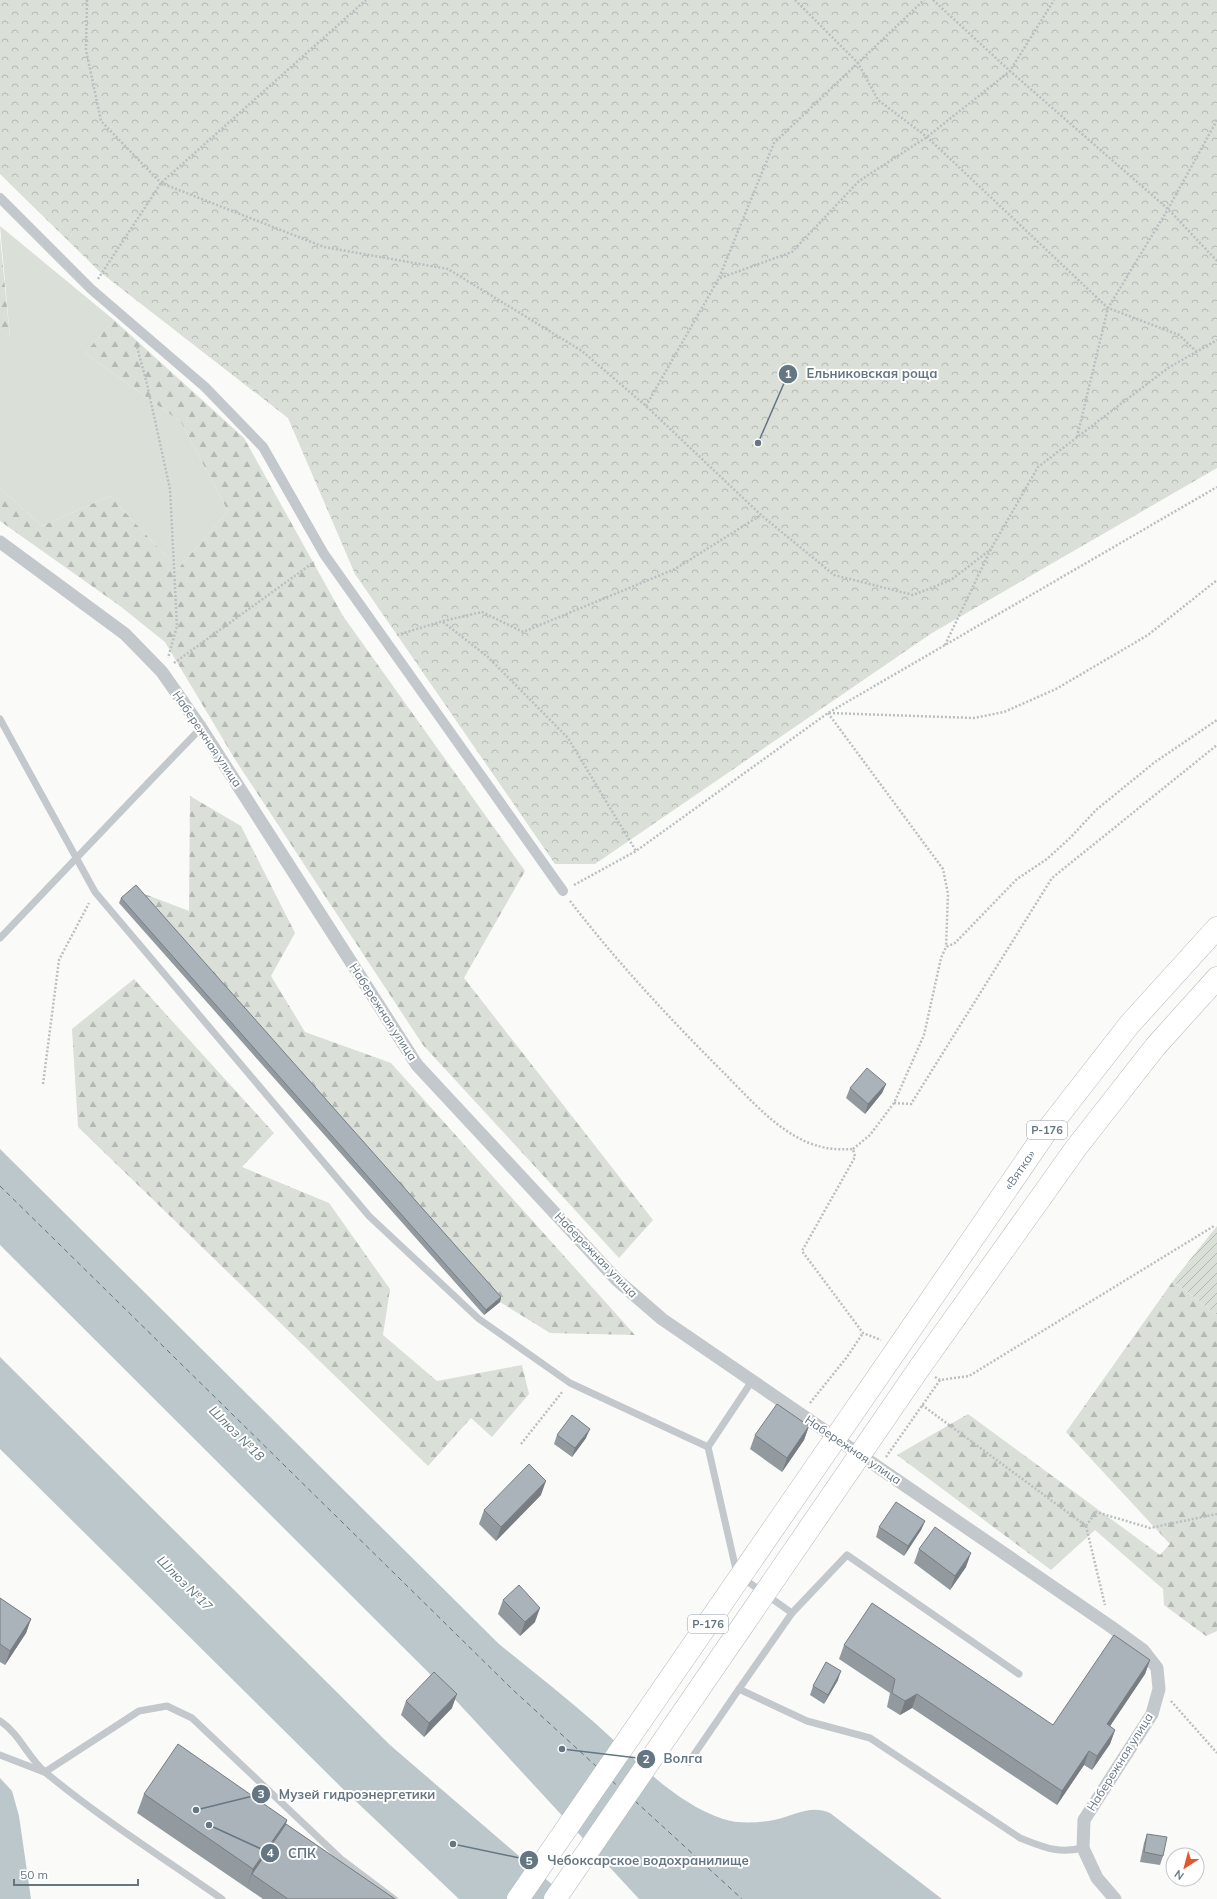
<svg xmlns="http://www.w3.org/2000/svg" width="1217" height="1899" viewBox="0 0 1217 1899" font-family="Mulish,sans-serif">
  <style>
    .grass { fill: #dadfd7 }
    .forest { fill: url(#forest-firs) }
    .park { fill: url(#park-crowns) }
    .garden { fill: url(#garden-furrows) }
    .water { fill: #bbc7cb }
    .lines { fill: none; stroke-linecap: round; stroke-linejoin: round }
    .ferry { stroke: #60757c; stroke-width: 1; stroke-dasharray: 5 4; stroke-linecap: butt }
    .trunk-casing { stroke: #b4b9bd; stroke-width: 23 }
    .path { stroke: #bbbfc2; stroke-width: 2.5; stroke-dasharray: 2 2; stroke-linecap: butt }
    .service { stroke: #c3c8cc; stroke-width: 7 }
    .pedestrian { stroke: #c3c8cc; stroke-width: 10 }
    .minor { stroke: #c3c8cc; stroke-width: 13 }
    .trunk { stroke: #fff; stroke-width: 22 }
    .trunk-bridge-casing { stroke: #b4b9bd; stroke-width: 23; stroke-linecap: butt }
    .service-bridge { stroke: #c3c8cc; stroke-width: 7 }
    .trunk-bridge { stroke: #fff; stroke-width: 22 }
    .wall { fill: #929a9f }
    .shaded-wall { fill: #777d82 }
    .building { fill: #aab3b9; stroke: #777d82 }
    .labels { text-anchor: middle; stroke-width: 4; stroke-linejoin: round; paint-order: stroke }
    .shield { fill: #fff; stroke: #939fa8; stroke-width: 1 }
    .shield-label { font-size: 11px; font-weight: bold; fill: #657683 }
    .street-label { font-size: 12px; fill: #657683; stroke: #fff }
    .water-label { font-size: 13px; font-style: italic; fill: #60757c; stroke: #fff }
    .leader { fill: none; stroke: #657683; stroke-width: 1.5 }
    .callout-dot { fill: #657683; stroke: #fff; stroke-width: 1.5 }
    .mark-label { font-size: 12px; text-anchor: middle; font-weight: bold; fill: #fff }
    .callout-label { font-size: 13px; text-anchor: middle; font-weight: bold; fill: #657683; stroke: #fff; stroke-width: 4; stroke-linejoin: round; paint-order: stroke }
  </style>
  <defs>
    <pattern id="forest-firs" width="22" height="20" patternUnits="userSpaceOnUse"><rect width="22" height="20" fill="#dadfd7"/><path d="M5 1l3.5 6h-7zM16 11l3.5 6h-7z" fill="#b4b9b4"/></pattern>
    <pattern id="park-crowns" width="20" height="18" patternUnits="userSpaceOnUse"><rect width="20" height="18" fill="#dadfd7"/><path d="M2 6a3 3 0 1 1 6 0M12 15a3 3 0 1 1 6 0" fill="none" stroke="#b4b9b4"/></pattern>
    <pattern id="garden-furrows" width="10" height="10" patternUnits="userSpaceOnUse"><rect width="10" height="10" fill="#dadfd7"/><path d="M-1 1l2-2M0 10L10 0M9 11l2-2" fill="none" stroke="#b4b9b4"/></pattern>
  </defs>
  <rect width="100%" height="100%" fill="#fafaf8"/>
  <!-- grass -->
  <polygon class="grass" points="0,226 114,320 85,353 181,422 228,511 178,569 110,496 42,526 0,488 0,329 10,337"/>
  <!-- forest -->
  <g class="forest">
    <polygon points="0,236 10,338 0,329"/>
    <polygon points="114,320 244,438 343,616 525,871 464,978 653,1220 619,1258 423,1045 236,761 165,642 120,606 0,521 0,488 42,526 110,496 178,569 228,511 181,422 85,353"/>
    <polygon points="190,796 241,826 295,933 271,976 305,1032 391,1063 635,1335 550,1333 500,1302 134,890 189,911"/>
    <polygon points="134,979 274,1133 242,1167 329,1203 390,1289 383,1335 437,1381 522,1365 529,1394 492,1437 471,1418 428,1466 78,1127 72,1029"/>
    <polygon points="1173,1281 1217,1315 1217,1631 1206,1636 1164,1605 1163,1589 1095,1530 1051,1570 897,1455 968,1414 1160,1555 1170,1544 1066,1432"/>
  </g>
  <!-- park -->
  <polygon class="park" points="0,0 1217,0 1217,468 932,633 595,864 555,864 355,574 288,418 100,272 0,174"/>
  <!-- garden -->
  <polygon class="garden" points="1217,1226 1217,1315 1173,1281"/>
  <!-- water -->
  <g class="water">
    <path d="M0,1149L499,1644C531,1670 564,1696 595,1723C634,1758 673,1802 723,1819C738,1824 759,1823 774,1820C793,1816 811,1804 830,1813L942,1899H639L450,1694L0,1245Z"/>
    <polygon points="0,1357 390,1745 569,1899 459,1899 344,1790 0,1449"/>
    <polygon points="0,1778 12,1791 19,1816 31,1899 0,1899"/>
  </g>
  <g class="lines">
    <!-- ferry -->
    <g class="ferry">
      <polyline points="0,1186 512,1689 597,1767"/>
      <polyline points="612,1781 619,1787"/>
      <polyline points="635,1801 742,1899"/>
    </g>
    <defs>
      <g id="trunk">
        <path id="s1" d="M897,1349L1048,1129L1129,1025L1217,928"/>
        <polyline points="920,1367 1076,1148 1155,1047 1217,978"/>
      </g>
    </defs>
    <!-- trunk casing -->
    <use href="#trunk" class="trunk-casing"/>
    <!-- path -->
    <g class="path">
      <polyline points="87,0 86,50 101,121 161,183 324,247 448,269 582,351 646,406 761,515 834,575 913,595 951,580 991,549"/>
      <polyline points="795,0 858,63 878,100 927,137 1108,308 1179,335 1197,352"/>
      <polyline points="933,0 1010,71 1168,209 1217,261"/>
      <polyline points="720,278 792,252 859,181 927,137 1010,71 1054,0"/>
      <polyline points="98,279 161,183 366,0"/>
      <polyline points="137,347 147,384 170,489 177,626 168,658"/>
      <polyline points="646,406 719,278 774,143 924,0"/>
      <polyline points="1077,437 1108,308 1168,209 1217,120"/>
      <polyline points="443,622 488,657 568,738 636,851"/>
      <polyline points="397,635 443,621 482,612 523,632 675,569 761,515"/>
      <polyline points="945,645 991,549 1038,467 1168,368 1217,340"/>
      <polyline points="174,663 314,562"/>
      <polyline points="828,713 943,869 948,894 946,947"/>
      <polyline points="829,713 974,718 1004,712 1056,689 1148,635 1217,580"/>
      <polyline points="574,885 636,851 828,713 1217,487"/>
      <path d="M570,901C617,962 669,1018 723,1072C749,1098 775,1129 809,1143C825,1149 837,1150 853,1149L855,1157L802,1251L863,1333L881,1340"/>
      <polyline points="43,1084 59,960 89,903"/>
      <polyline points="894,1103 911,1104 1052,878 1217,745"/>
      <polyline points="853,1149 870,1135 894,1103 924,1035 941,958 946,947 955,943 1017,879 1047,859 1071,837 1096,810 1155,762 1217,720"/>
      <polyline points="935,1377 940,1380 969,1376 1214,1226"/>
      <polyline points="810,1403 847,1357 863,1333"/>
      <polyline points="922,1405 1086,1526 1096,1512 1150,1528 1217,1514"/>
      <polyline points="521,1444 563,1391"/>
      <polyline points="886,1457 940,1380"/>
      <polyline points="1086,1526 1105,1605"/>
      <polyline points="1171,1701 1217,1753"/>
    </g>
    <!-- service -->
    <g class="service">
      <polyline points="0,719 95,892 369,1216 479,1319 570,1383 708,1447 737,1574 792,1613 847,1555 1019,1674"/>
      <polyline points="148,783 201,728"/>
      <polyline points="708,1447 752,1381"/>
      <polyline points="739,1689 792,1613"/>
      <path d="M0,1721C20,1734 28,1758 46,1773C102,1819 163,1858 222,1899"/>
      <polyline points="0,1755 44,1772"/>
      <path d="M689,1762L739,1689L807,1721L870,1738L1020,1838C1044,1847 1057,1854 1083,1848"/>
      <polyline points="45,1772 139,1711 167,1706 192,1718 341,1859 394,1899"/>
    </g>
    <!-- pedestrian -->
    <polyline class="pedestrian" points="0,198 91,289 205,387 263,447 324,554 563,891"/>
    <!-- minor -->
    <polyline class="minor" points="0,542 125,634 162,672 201,728 417,1065 617,1280 662,1319 1110,1626 1143,1650 1157,1668 1159,1689 1152,1714 1084,1820 1083,1848 1097,1878 1115,1899"/>
    <!-- trunk -->
    <use href="#trunk" class="trunk"/>
    <defs>
      <g id="trunk-bridge">
        <polyline points="518,1899 897,1349"/>
        <polyline points="555,1899 920,1367"/>
      </g>
    </defs>
    <!-- trunk-bridge casing -->
    <use href="#trunk-bridge" class="trunk-bridge-casing"/>
    <!-- service-bridge -->
    <polyline class="service-bridge" points="0,938 148,783"/>
    <!-- trunk-bridge -->
    <use href="#trunk-bridge" class="trunk-bridge"/>
  </g>
  <!-- wall -->
  <g class="wall">
    <polygon points="121,898 501,1297 500,1302 484,1315 119,903"/>
    <polygon points="886,1084 882,1093 865,1114 846,1098 850,1088"/>
    <polygon points="809,1426 804,1440 782,1472 750,1449 755,1435"/>
    <polygon points="557,1435 586,1438 572,1457 554,1444"/>
    <polygon points="541,1495 496,1541 479,1524 484,1510"/>
    <polygon points="925,1521 921,1530 904,1556 876,1537 879,1527"/>
    <polygon points="919,1549 966,1567 950,1590 914,1563"/>
    <polygon points="0,1598 31,1619 26,1633 5,1665 0,1662"/>
    <polygon points="503,1600 535,1622 520,1636 498,1614"/>
    <polygon points="844,1645 1053,1725 1150,1660 1145,1674 1110,1726 1115,1730 1110,1744 1092,1770 1084,1765 1057,1805 912,1708 900,1715 887,1707 890,1693 839,1659"/>
    <polygon points="838,1680 824,1704 810,1695 813,1686"/>
    <polygon points="406,1701 452,1708 424,1737 401,1715"/>
    <polygon points="144,1794 287,1820 286,1824 395,1899 263,1899 137,1813"/>
    <polygon points="1147,1834 1163,1856 1160,1865 1140,1862 1144,1843"/>
  </g>
  <!-- shaded-wall -->
  <g class="shaded-wall">
    <polygon points="886,1084 882,1093 865,1114 868,1104"/>
    <polygon points="501,1297 500,1302 484,1315 486,1310"/>
    <polygon points="809,1426 804,1440 782,1472 787,1458"/>
    <polygon points="590,1429 586,1438 572,1457 575,1448"/>
    <polygon points="546,1481 541,1495 496,1541 501,1527"/>
    <polygon points="925,1521 921,1530 904,1556 908,1546"/>
    <polygon points="971,1553 966,1567 950,1590 955,1576"/>
    <polygon points="540,1608 535,1622 520,1636 525,1622"/>
    <polygon points="31,1619 26,1633 5,1665 10,1651"/>
    <polygon points="1150,1660 1145,1674 1102,1738 1107,1724"/>
    <polygon points="841,1671 838,1680 824,1704 828,1695"/>
    <polygon points="457,1694 452,1708 424,1737 429,1723"/>
    <polygon points="917,1694 912,1708 900,1715 905,1701"/>
    <polygon points="1115,1730 1110,1744 1092,1770 1097,1756"/>
    <polygon points="1089,1751 1084,1765 1057,1805 1062,1791"/>
    <polygon points="287,1820 281,1838 252,1874 247,1888 253,1869"/>
  </g>
  <!-- building -->
  <g class="building">
    <polygon points="136,885 501,1297 486,1310 121,898"/>
    <polygon points="867,1068 886,1084 868,1104 850,1088"/>
    <polygon points="777,1404 809,1426 787,1458 755,1435"/>
    <polygon points="572,1415 590,1429 575,1448 557,1435"/>
    <polygon points="529,1464 546,1481 501,1527 484,1510"/>
    <polygon points="896,1502 925,1521 908,1546 879,1527"/>
    <polygon points="935,1527 971,1553 955,1576 919,1549"/>
    <polygon points="519,1585 540,1608 525,1622 503,1600"/>
    <polygon points="0,1598 31,1619 10,1651 0,1644"/>
    <polygon points="872,1603 1053,1725 1114,1635 1150,1660 1107,1724 1115,1730 1097,1756 1089,1751 1062,1791 917,1694 905,1701 892,1693 895,1679 844,1645"/>
    <polygon points="826,1662 841,1671 828,1695 813,1686"/>
    <polygon points="434,1672 457,1694 429,1723 406,1701"/>
    <polygon points="178,1744 287,1820 253,1869 144,1794"/>
    <polygon points="286,1824 395,1899 288,1899 252,1874"/>
    <polygon points="1147,1834 1167,1837 1163,1856 1144,1852"/>
  </g>
  <g class="labels">
    <!-- shield labels -->
    <g class="shield">
      <rect x="1027" y="1121" width="40" height="18" rx="3"/>
      <rect x="688" y="1615" width="40" height="18" rx="3"/>
    </g>
    <g class="shield-label">
      <text x="1047" y="1134">Р-176</text>
      <text x="708" y="1628">Р-176</text>
    </g>
    <!-- street labels -->
    <g class="street-label">
      <text transform="translate(207 739) rotate(56)" y="4">Набережная улица</text>
      <text transform="translate(383 1012) rotate(57)" y="4">Набережная улица</text>
      <text dy="4" stroke="none"><textPath href="#s1" startOffset="217">«Вятка»</textPath></text>
      <text transform="translate(596 1255) rotate(46)" y="4">Набережная улица</text>
      <text transform="translate(853 1450) rotate(34)" y="4">Набережная улица</text>
      <text transform="translate(1120 1762) rotate(-58)" y="4">Набережная улица</text>
    </g>
    <!-- water labels -->
    <g class="water-label">
      <text transform="translate(237 1433) rotate(45)" y="5">Шлюз №18</text>
      <text transform="translate(185 1583) rotate(45)" y="5">Шлюз №17</text>
    </g>
  </g>
  <!-- callouts -->
  <path class="leader" d="M758 443L788 374M562 1749L646 1759M196 1810L261 1794M209 1825L270 1853M453 1844L529 1860"/>
  <g class="callout-dot">
    <circle cx="758" cy="443" r="4"/>
    <circle cx="562" cy="1749" r="4"/>
    <circle cx="196" cy="1810" r="4"/>
    <circle cx="209" cy="1825" r="4"/>
    <circle cx="453" cy="1844" r="4"/>
    <circle cx="788" cy="374" r="10"/>
    <circle cx="646" cy="1759" r="10"/>
    <circle cx="261" cy="1794" r="10"/>
    <circle cx="270" cy="1853" r="10"/>
    <circle cx="529" cy="1860" r="10"/>
  </g>
  <g class="mark-label">
    <text x="788" y="378">1</text>
    <text x="646" y="1763">2</text>
    <text x="261" y="1798">3</text>
    <text x="270" y="1857">4</text>
    <text x="529" y="1865">5</text>
  </g>
  <g class="callout-label">
    <text x="872" y="378">Ельниковская роща</text>
    <text x="683" y="1763">Волга</text>
    <text x="357" y="1799">Музей гидроэнергетики</text>
    <text x="302" y="1858">СПК</text>
    <text x="648" y="1865">Чебоксарское водохранилище</text>
  </g>
  <!-- north arrow -->
  <g transform="translate(1185 1867) rotate(216)"><circle r="19" fill="#ffffff" stroke="#c1c8cd"/>
  <path d="M0-3L7 15L0 10L-7 15Z" fill="#e4572e"/>
  <text y="-6" font-size="11" font-weight="bold" text-anchor="middle" fill="#657683">N</text>
  </g>
  <!-- scale -->
  <path d="M14 1879v6h124v-6" fill="none" stroke="#657683" stroke-width="2"/>
  <text x="20" y="1879" font-size="12" fill="#657683" stroke="#ffffff" stroke-width="3" paint-order="stroke">50 m</text>
</svg>
